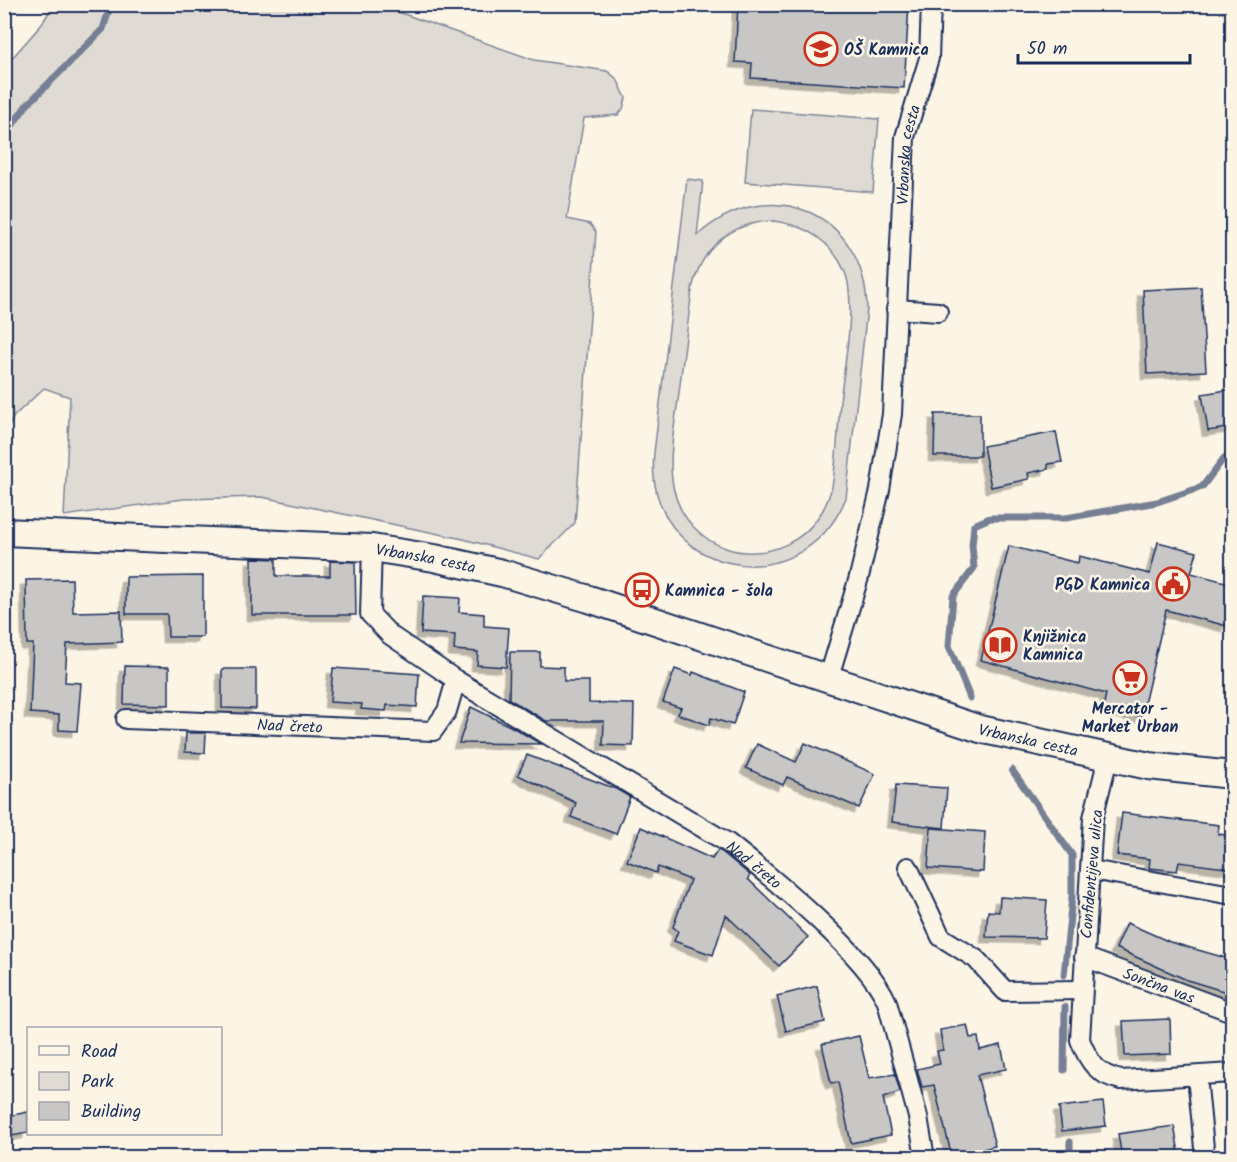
<svg xmlns="http://www.w3.org/2000/svg" width="1237" height="1162" viewBox="0 0 1237 1162" font-family="Kalam,sans-serif">
  <style>
    .green { fill: #dfdbd4; stroke: #7d8599; stroke-width: 1.5; fill-rule: evenodd }
    .lines { fill: none; stroke-linecap: round; stroke-linejoin: round }
    .stream { stroke: #767f94; stroke-width: 7 }
    .building { fill: #c8c7c6; stroke: #1b2f5e; stroke-width: 1.5; filter: url(#shadow) }
    .street-casing { stroke: #1b2f5e; stroke-width: 22 }
    .secondary-casing { stroke: #1b2f5e; stroke-width: 30 }
    .street { stroke: #fcf5e5; stroke-width: 18 }
    .secondary { stroke: #fcf5e5; stroke-width: 26 }
    .labels { text-anchor: middle; stroke-width: 5; stroke-linejoin: round; paint-order: stroke }
    .poi-label { font-size: 16px; font-weight: bold; fill: #1b2f5e; stroke: #fcf5e5; text-anchor: start }
    .street-label { font-size: 16px; fill: #1b2f5e; stroke: #fcf5e5 }
  </style>
  <defs>
    <filter id="shadow"><feDropShadow dx="-5.5" dy="5.5" stdDeviation="0" flood-color="#0004"/></filter>
  </defs>
  <rect width="100%" height="100%" fill="#fcf5e5"/>
  <filter id="ink" filterUnits="userSpaceOnUse"><feTurbulence type="fractalNoise" baseFrequency=".0167" numOctaves="2"/><feDisplacementMap in="SourceGraphic" scale="12" xChannelSelector="R" yChannelSelector="G"/><feConvolveMatrix kernelMatrix="1 2 1 2 8 2 1 2 1" color-interpolation-filters="sRGB"/></filter>
  <g filter="url(#ink)">
    <!-- green -->
    <g class="green">
      <polygon points="53,5 389,5 387,8 534,60 607,71 617,79 626,98 623,109 618,115 584,118 567,219 590,224 596,232 575,523 539,559 463,539 262,497 183,499 64,516 70,397 44,388 14,416 4,437 5,66 42,24"/>
      <polygon points="751,109 879,119 873,192 745,182"/>
      <path d="M687,179L703,181L697,236C768,171 866,212 867,309L846,498C800,609 643,574 654,453ZM774,221C807,225 834,243 846,275C856,306 844,368 840,401C838,430 837,459 832,487C829,497 825,508 819,516C803,541 774,554 745,552C729,551 712,544 700,533C657,497 673,441 679,393C683,358 688,324 692,289C701,247 732,222 774,221Z"/>
    </g>
    <g class="lines">
      <!-- stream -->
      <g class="stream">
        <polyline points="4,137 26,106 103,29 111,4"/>
        <polyline points="970,698 949,646 953,596 974,568 972,545 974,525 990,518 1066,518 1157,502 1202,487 1224,458 1232,457"/>
        <polyline points="1012,770 1072,855 1072,897 1064,975"/>
        <polyline points="1064,1070 1065,1007"/>
        <polyline points="1070,1158 1070,1142"/>
      </g>
    </g>
    <!-- building -->
    <g class="building">
      <polygon points="738,4 909,4 904,88 751,78 752,63 735,62"/>
      <polygon points="1201,287 1206,371 1147,374 1143,290"/>
      <polygon points="1233,389 1233,427 1208,431 1202,394"/>
      <polygon points="935,414 980,414 980,456 934,456"/>
      <polygon points="1056,432 1062,462 1048,464 1048,469 1028,473 1029,479 991,487 983,446"/>
      <polygon points="1158,542 1197,552 1191,573 1233,584 1233,604 1227,626 1166,610 1141,717 1103,708 1106,694 981,660 1009,546 1078,563 1079,556 1150,574"/>
      <polygon points="252,558 276,559 276,576 330,576 330,561 355,562 356,615 252,615"/>
      <polygon points="203,576 203,637 168,637 167,614 126,614 126,577"/>
      <polygon points="72,579 73,612 121,611 122,642 67,644 65,682 81,683 77,731 59,730 59,715 30,713 33,644 27,644 26,580"/>
      <polygon points="423,596 460,598 459,612 484,614 484,626 509,628 506,667 477,665 478,652 454,650 455,635 421,633"/>
      <polygon points="510,652 540,652 540,666 564,667 564,681 589,681 589,703 634,704 633,746 603,745 604,721 546,721 509,699"/>
      <polygon points="125,666 169,667 169,705 124,704"/>
      <polygon points="333,668 419,674 417,707 387,705 386,711 361,709 362,704 330,702"/>
      <polygon points="222,669 256,669 256,709 222,708"/>
      <polygon points="675,669 692,675 693,672 744,692 733,725 711,718 709,725 678,714 681,708 663,702"/>
      <polygon points="471,707 514,728 541,744 459,743"/>
      <polygon points="186,733 206,733 205,753 185,752"/>
      <polygon points="805,743 875,774 859,808 787,777 783,785 746,768 757,744 796,762"/>
      <polygon points="527,755 616,789 630,797 616,834 571,817 576,803 518,775"/>
      <polygon points="896,785 947,788 944,828 892,822"/>
      <polygon points="1122,813 1219,825 1218,834 1233,836 1233,869 1179,862 1177,871 1149,868 1150,859 1117,855"/>
      <polygon points="641,827 712,859 718,850 722,852 750,875 748,879 808,937 779,966 726,915 713,955 674,941 678,931 673,927 690,880 658,867 656,873 627,861"/>
      <polygon points="931,828 985,832 983,872 928,868"/>
      <polygon points="1000,897 1047,900 1044,938 986,937 988,911 999,912"/>
      <polygon points="1127,923 1170,942 1233,960 1233,994 1187,980 1116,948"/>
      <polygon points="817,986 825,1022 786,1031 777,996"/>
      <polygon points="1170,1019 1171,1054 1125,1056 1123,1021"/>
      <polygon points="967,1025 970,1038 978,1037 980,1050 1001,1045 1006,1069 977,1075 995,1146 952,1157 934,1085 922,1087 917,1069 940,1064 937,1051 943,1050 940,1030"/>
      <polygon points="859,1036 869,1078 895,1074 900,1092 883,1098 891,1135 851,1143 838,1082 831,1083 822,1044"/>
      <polygon points="1103,1102 1106,1126 1062,1131 1059,1107"/>
      <polygon points="28,1112 28,1133 12,1136 8,1116"/>
      <polygon points="1174,1126 1180,1158 1141,1158 1140,1155 1122,1158 1118,1134"/>
    </g>
    <g class="lines">
      <defs>
        <g id="street">
          <polyline points="896,309 938,312"/>
          <path id="s1" d="M372,548L370,614L390,635L456,680L728,843C770,876 867,955 887,1002L918,1117L925,1158"/>
          <path id="s2" d="M828,680L859,577L880,490L892,414L905,137L929,58L931,4"/>
          <path id="s3" d="M126,719L433,731L447,711L456,680"/>
          <path d="M1108,758L1093,818L1080,1040C1089,1062 1097,1075 1121,1080L1232,1073"/>
          <polyline points="908,867 941,937 976,959 1005,991 1081,990"/>
          <polyline points="1091,870 1232,895"/>
          <path id="s4" d="M1084,957L1232,1012"/>
          <polyline points="1197,1076 1205,1158"/>
        </g>
        <g id="secondary">
          <path id="s5" d="M4,532L372,548L434,558L502,573L589,599L980,729L1149,766L1232,775"/>
        </g>
      </defs>
      <!-- street casing -->
      <use href="#street" class="street-casing"/>
      <!-- secondary casing -->
      <use href="#secondary" class="secondary-casing"/>
      <!-- street -->
      <use href="#street" class="street"/>
      <!-- secondary -->
      <use href="#secondary" class="secondary"/>
    </g>
  </g>
  <!-- icons -->
  <defs>
    <symbol id="school-ring" viewBox="-11 -11 22 22"><circle r="9.5" fill="#fcf5e5" stroke="#c8321e" stroke-width="1.5"/><path d="M0-5L7-2L0 1L-7-2ZM-4 1L0 2.5L4 1V4Q0 6-4 4Z" fill="#c8321e"/></symbol>
    <symbol id="civic-ring" viewBox="-11 -11 22 22"><circle r="9.5" fill="#fcf5e5" stroke="#c8321e" stroke-width="1.5"/><path d="M-.6-6.5H3V-4.5H.6V-3L4-1V1h2V6H-6V1h2V-1L-.6-3ZM-1.2 2.5V6h2.4V2.5Z" fill="#c8321e"/></symbol>
    <symbol id="bus-ring" viewBox="-11 -11 22 22"><circle r="9.5" fill="#fcf5e5" stroke="#c8321e" stroke-width="1.5"/><path d="M-5-6H5V4H4V6H2V4H-2V6H-4V4H-5ZM-3.5-4V0h7V-4ZM-3.5 1.2v1.5H-2V1.2ZM2 1.2v1.5H3.5V1.2Z" fill="#c8321e"/></symbol>
    <symbol id="library-ring" viewBox="-11 -11 22 22"><circle r="9.5" fill="#fcf5e5" stroke="#c8321e" stroke-width="1.5"/><path d="M-6-4Q-3-5.5-.7-3.5V5Q-3 3-6 4ZM6-4Q3-5.5 .7-3.5V5Q3 3 6 4Z" fill="#c8321e"/></symbol>
    <symbol id="supermarket-ring" viewBox="-11 -11 22 22"><circle r="9.5" fill="#fcf5e5" stroke="#c8321e" stroke-width="1.5"/><path d="M-6-5.5h2.5l.6 2H6L4.5 2H-2.5L-4.4-4H-6ZM-1.5 3.2a1.3 1.3 0 1 0 .1 0ZM3 3.2a1.3 1.3 0 1 0 .1 0Z" fill="#c8321e"/></symbol>
  </defs>
  <g fill-rule="evenodd">
    <use href="#school-ring" x="802" y="30" width="38" height="38"/>
    <use href="#civic-ring" x="1154" y="565" width="38" height="38"/>
    <use href="#bus-ring" x="623" y="571" width="38" height="38"/>
    <use href="#library-ring" x="981" y="626" width="38" height="38"/>
    <use href="#supermarket-ring" x="1111" y="659" width="38" height="38"/>
  </g>
  <g class="labels">
    <!-- poi labels -->
    <g class="poi-label">
      <text x="844" y="55">OŠ Kamnica</text>
      <text x="1150" y="590" text-anchor="end">PGD Kamnica</text>
      <text x="665" y="596">Kamnica - šola</text>
      <text x="1023" y="642">Knjižnica<tspan x="1023" dy="18">Kamnica</tspan></text>
      <text x="1130" y="714" text-anchor="middle">Mercator -<tspan x="1130" dy="18">Market Urban</tspan></text>
    </g>
    <!-- street labels -->
    <g class="street-label">
      <text dy="6" stroke="none"><textPath href="#s2" startOffset="534">Vrbanska cesta</textPath></text>
      <text dy="6" stroke="none"><textPath href="#s5" startOffset="423">Vrbanska cesta</textPath></text>
      <text dy="6" stroke="none"><textPath href="#s3" startOffset="164">Nad čreto</textPath></text>
      <text dy="6" stroke="none"><textPath href="#s5" startOffset="1053">Vrbanska cesta</textPath></text>
      <text dy="6" stroke="none"><textPath href="#s1" startOffset="526">Nad čreto</textPath></text>
      <text transform="translate(1091 874) rotate(-85)" y="6">Confidentijeva ulica</text>
      <text dy="6" stroke="none"><textPath href="#s4" startOffset="80">Sončna vas</textPath></text>
    </g>
  </g>
  <!-- margin -->
  <rect width="1237" height="1162" fill="none" stroke="#fcf5e5" stroke-width="24"/>
  <rect x="12" y="12" width="1213" height="1138" fill="none" stroke="#1b2f5e" stroke-width="2" filter="url(#ink)"/>
  <!-- legend -->
  <rect x="27" y="1027" width="195" height="108" fill="#fcf5e5" stroke="#a2a6af" stroke-width="1.5"/>
  <rect x="39" y="1046" width="30" height="9" fill="#fcf5e5" stroke="#a2a6af" stroke-width="1.5"/>
  <text x="81" y="1057" font-size="18" fill="#1b2f5e">Road</text>
  <rect x="39" y="1072" width="30" height="18" fill="#dfdbd4" stroke="#a2a6af" stroke-width="1.5"/>
  <text x="81" y="1087" font-size="18" fill="#1b2f5e">Park</text>
  <rect x="39" y="1102" width="30" height="18" fill="#c8c7c6" stroke="#a2a6af" stroke-width="1.5"/>
  <text x="81" y="1117" font-size="18" fill="#1b2f5e">Building</text>
  <!-- scale -->
  <path d="M1018 54v9h172v-9" fill="none" stroke="#1b2f5e" stroke-width="3"/>
  <text x="1027" y="54" font-size="18" fill="#1b2f5e" stroke="#fcf5e5" stroke-width="4.5" paint-order="stroke">50 m</text>
</svg>
